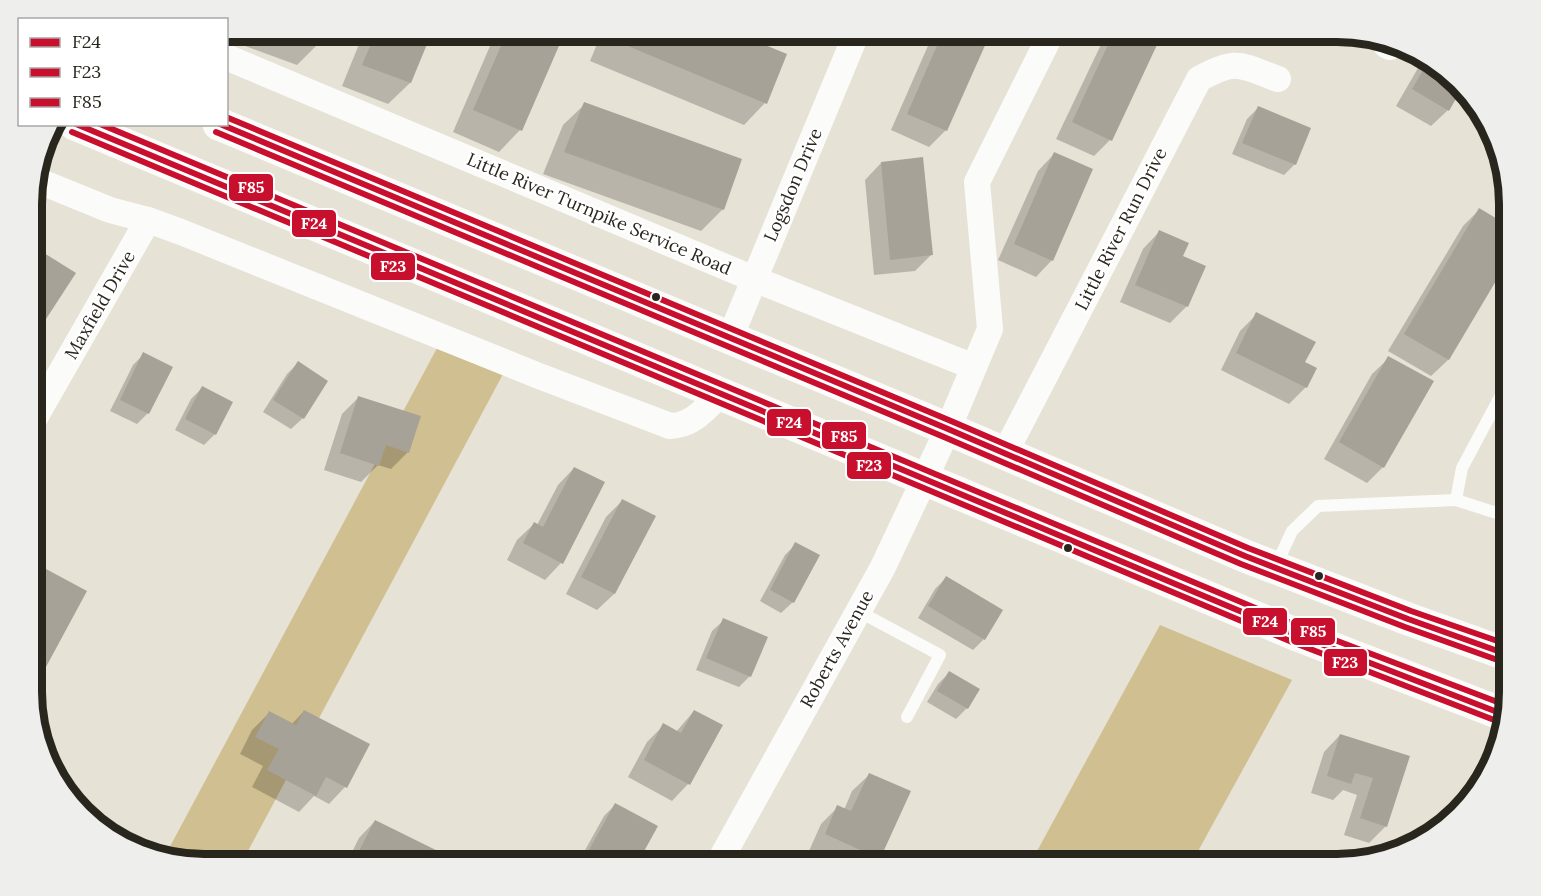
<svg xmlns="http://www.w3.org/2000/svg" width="1541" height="896" viewBox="0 0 1541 896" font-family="Lora,serif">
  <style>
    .forest { fill: #d0bf90 }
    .shadow { fill: #0003 }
    .building { fill: #a6a298 }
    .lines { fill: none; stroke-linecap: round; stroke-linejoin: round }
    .service { stroke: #fbfbf9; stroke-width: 12 }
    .minor { stroke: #fbfbf9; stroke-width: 26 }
    .primary { stroke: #fbfbf9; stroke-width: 33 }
    .bus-1-casing { stroke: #fff; stroke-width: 10 }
    .bus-2-casing { stroke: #fff; stroke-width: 10 }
    .bus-3-casing { stroke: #fff; stroke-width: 10 }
    .bus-1 { stroke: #c8102e; stroke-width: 6 }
    .bus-2 { stroke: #c8102e; stroke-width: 6 }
    .bus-3 { stroke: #c8102e; stroke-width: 6 }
    .bus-dot { fill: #29261d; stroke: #fff; stroke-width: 2 }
    .labels { text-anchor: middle; stroke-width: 5; stroke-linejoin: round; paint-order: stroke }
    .street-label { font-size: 18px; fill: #29261d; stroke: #fff }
    .rim { fill: none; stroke: #29261d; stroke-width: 8 }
    .line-badge { stroke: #fff; stroke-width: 2 }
    .badge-label { font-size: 16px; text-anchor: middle; font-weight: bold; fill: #fff }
  </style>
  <rect width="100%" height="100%" fill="#e6e2d5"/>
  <!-- forest -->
  <g class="forest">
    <polygon points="444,335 510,361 241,864 204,864 166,854"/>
    <polygon points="1160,625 1292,680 1191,864 1030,864"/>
  </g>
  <!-- shadow -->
  <g class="shadow">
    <polygon points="226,32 323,32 318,44 297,65 226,39"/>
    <polygon points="364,32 430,32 410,83 388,104 342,86"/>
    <polygon points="496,32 563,32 520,130 499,152 453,132"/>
    <polygon points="602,32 729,32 785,55 765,103 744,125 590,61"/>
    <polygon points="934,32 989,32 946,130 929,147 891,130"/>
    <polygon points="1107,32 1162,32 1110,140 1094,156 1056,139"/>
    <polygon points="1425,56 1460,89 1448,110 1431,126 1396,106"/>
    <polygon points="585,104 723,209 701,231 543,174 563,125"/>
    <polygon points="1258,108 1295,164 1284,175 1232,154 1247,119"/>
    <polygon points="1054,154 1052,260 1036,277 998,260 1038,171"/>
    <polygon points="881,163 931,255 915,271 874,275 865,180"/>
    <polygon points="1479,210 1509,228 1509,256 1448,360 1431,376 1388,351 1463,226"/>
    <polygon points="1159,232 1181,257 1187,306 1170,323 1120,302 1143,249"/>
    <polygon points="1257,314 1303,363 1315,369 1306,387 1289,404 1221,370 1240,331"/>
    <polygon points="144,354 148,413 137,424 110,411 133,365"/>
    <polygon points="1389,358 1383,467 1367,483 1324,459 1372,374"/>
    <polygon points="298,363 303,418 291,429 263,412 287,374"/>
    <polygon points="202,388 215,434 204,445 175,430 191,399"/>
    <polygon points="359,397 408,452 391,469 378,465 361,482 324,470 342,414"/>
    <polygon points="574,468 561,563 545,580 507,560 517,540 534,524 537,525 558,485"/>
    <polygon points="622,501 654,517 614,594 597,610 566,594 606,517"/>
    <polygon points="796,544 793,602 781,613 760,601 785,555"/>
    <polygon points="46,571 85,592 33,687 33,584"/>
    <polygon points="946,578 984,639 973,650 918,618 935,589"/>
    <polygon points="724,620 750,676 739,687 696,670 712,631"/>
    <polygon points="949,673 967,708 956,719 927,702 938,684"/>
    <polygon points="304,711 368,745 345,787 329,804 314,796 299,812 252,787 263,766 240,754 252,730 269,713 291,725"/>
    <polygon points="694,711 721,726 688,784 672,801 628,777 647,742 664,725 676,732"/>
    <polygon points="1340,735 1408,757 1386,826 1369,843 1344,835 1357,795 1343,790 1333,800 1311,793 1324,752"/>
    <polygon points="869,775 879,858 873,864 839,864 809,851 821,824 838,807 844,810 852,791"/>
    <polygon points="615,805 656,827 635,864 585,864 579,861 604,816"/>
    <polygon points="1444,816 1447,817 1424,841 1428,832"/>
    <polygon points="375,821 446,856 442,864 346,864 359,838"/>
  </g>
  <!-- building -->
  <g class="building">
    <polygon points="286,32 324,32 319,44"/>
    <polygon points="376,32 432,32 411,83 362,65"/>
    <polygon points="507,32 565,32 522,131 473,110"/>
    <polygon points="614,32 733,32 787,54 767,104 611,39"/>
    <polygon points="943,32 991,32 947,131 907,114"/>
    <polygon points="1114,32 1163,32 1112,141 1072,122"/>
    <polygon points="1429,60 1461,90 1449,111 1412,89"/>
    <polygon points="584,102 742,159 724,210 564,152"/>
    <polygon points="1258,106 1311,128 1296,165 1242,143"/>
    <polygon points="1054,152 1093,169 1053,261 1014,244"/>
    <polygon points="923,157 933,255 890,260 881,162"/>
    <polygon points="1479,208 1509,226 1509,259 1449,360 1404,334"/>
    <polygon points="1159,230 1189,243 1183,256 1206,266 1188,307 1135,285"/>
    <polygon points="36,248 76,273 33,339 33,252"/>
    <polygon points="1256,312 1316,342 1305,362 1317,368 1307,388 1236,353"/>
    <polygon points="143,352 173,367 149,414 120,400"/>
    <polygon points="1388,356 1434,381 1384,468 1339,442"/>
    <polygon points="298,361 328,381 304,419 273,400"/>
    <polygon points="202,386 233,402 216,435 185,419"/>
    <polygon points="358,396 421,416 409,453 386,445 379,466 340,453"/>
    <polygon points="574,467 605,482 563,564 523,543 534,522 543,527"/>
    <polygon points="622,499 656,516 615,594 581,577"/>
    <polygon points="795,542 820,555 794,603 770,590"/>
    <polygon points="46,569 87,591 33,691 33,593"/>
    <polygon points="946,576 1003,610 985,640 928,606"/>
    <polygon points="723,618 768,637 751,677 706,658"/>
    <polygon points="949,671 980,689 968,709 937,691"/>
    <polygon points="304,710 370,744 347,788 326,777 316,796 267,770 279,749 255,737 269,711 296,725"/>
    <polygon points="694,710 723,725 690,785 644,760 663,723 681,733"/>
    <polygon points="1340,734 1410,756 1387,827 1360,818 1373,778 1355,773 1351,784 1327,776"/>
    <polygon points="869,773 911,791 880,859 825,834 837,805 851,811"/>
    <polygon points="615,803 658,826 637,864 616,864 589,850"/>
    <polygon points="1444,814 1449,816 1439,826"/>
    <polygon points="375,820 448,856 444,864 371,864 356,857"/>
  </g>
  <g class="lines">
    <!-- service -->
    <g class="service">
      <polyline points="1509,380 1462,468 1456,500 1509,517"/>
      <polyline points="1275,568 1292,531 1318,506 1456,500"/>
      <polyline points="858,611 940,655 907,717"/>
    </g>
    <!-- minor -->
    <g class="minor">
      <polyline points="1386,45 1390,47"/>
      <polyline points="226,57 754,279 974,367"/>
      <path d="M34,179L110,210L148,220L181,232L539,376L670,426C694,425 704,409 721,394"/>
      <polyline points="730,338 857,32"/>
      <polyline points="33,421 148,220"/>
      <path d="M1005,453L1199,79C1237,58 1240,65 1278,79"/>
      <polyline points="718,864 883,567 948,429 990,329 977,182 1052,32"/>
    </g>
    <!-- primary -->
    <g class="primary">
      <polyline points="75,124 1295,634 1505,715"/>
      <polyline points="219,124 948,429 1245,556 1408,619 1509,655"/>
    </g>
    <defs>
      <g id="bus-1">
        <polyline points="76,124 1295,634 1505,715"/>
        <polyline points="220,124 948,429 1245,556 1408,619 1509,655"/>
      </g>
      <g id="bus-2">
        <polyline points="72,132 1292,642 1502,723"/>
        <polyline points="216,132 944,437 1241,564 1405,627 1506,663"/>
      </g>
      <g id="bus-3">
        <polyline points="226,117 951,421 1248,548 1411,611 1509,645"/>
        <polyline points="100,124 1298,626 1508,706"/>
      </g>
    </defs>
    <!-- bus-1 casing -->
    <use href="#bus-1" class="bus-1-casing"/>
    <!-- bus-2 casing -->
    <use href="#bus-2" class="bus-2-casing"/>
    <!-- bus-3 casing -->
    <use href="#bus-3" class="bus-3-casing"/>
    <!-- bus-1 -->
    <use href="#bus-1" class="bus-1"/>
    <!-- bus-2 -->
    <use href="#bus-2" class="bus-2"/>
    <!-- bus-3 -->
    <use href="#bus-3" class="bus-3"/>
  </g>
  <!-- markers -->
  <g class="bus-dot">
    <circle cx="656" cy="297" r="5"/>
    <circle cx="1068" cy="548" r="5"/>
    <circle cx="1319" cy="576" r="5"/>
  </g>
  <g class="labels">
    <!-- street labels -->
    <g class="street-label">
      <text transform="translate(793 185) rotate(-67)" y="6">Logsdon Drive</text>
      <text transform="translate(599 214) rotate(23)" y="6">Little River Turnpike Service Road</text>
      <text transform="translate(1121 229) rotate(-63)" y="6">Little River Run Drive</text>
      <text transform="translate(100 305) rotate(-60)" y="6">Maxfield Drive</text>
      <text transform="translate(837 649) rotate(-61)" y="6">Roberts Avenue</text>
    </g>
  </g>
  <!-- crop -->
  <path d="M0 0H1541V896H0ZM204 42H1337A162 162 0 0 1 1499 204V692A162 162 0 0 1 1337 854H204A162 162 0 0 1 42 692V204A162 162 0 0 1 204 42Z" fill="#eeeeed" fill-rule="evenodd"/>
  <path class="rim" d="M204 42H1337A162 162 0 0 1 1499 204V692A162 162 0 0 1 1337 854H204A162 162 0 0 1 42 692V204A162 162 0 0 1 204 42Z"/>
  <g class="line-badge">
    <rect x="228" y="173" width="46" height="29" rx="6" fill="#c8102e"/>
    <rect x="291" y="209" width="46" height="29" rx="6" fill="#c8102e"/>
    <rect x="370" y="252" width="46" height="29" rx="6" fill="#c8102e"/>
    <rect x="766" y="408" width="46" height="29" rx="6" fill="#c8102e"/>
    <rect x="821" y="421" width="46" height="29" rx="6" fill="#c8102e"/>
    <rect x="846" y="451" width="46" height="29" rx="6" fill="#c8102e"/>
    <rect x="1242" y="607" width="46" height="29" rx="6" fill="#c8102e"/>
    <rect x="1290" y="617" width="46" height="29" rx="6" fill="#c8102e"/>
    <rect x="1323" y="648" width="45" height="29" rx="6" fill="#c8102e"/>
  </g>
  <g class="badge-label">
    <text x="251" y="193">F85</text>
    <text x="314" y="229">F24</text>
    <text x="393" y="272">F23</text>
    <text x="789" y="428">F24</text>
    <text x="844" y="442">F85</text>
    <text x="869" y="471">F23</text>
    <text x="1265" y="627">F24</text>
    <text x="1313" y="637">F85</text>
    <text x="1345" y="668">F23</text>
  </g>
  <!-- legend -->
  <rect x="18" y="18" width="210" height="108" fill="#ffffff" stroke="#a9a8a5" stroke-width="1.5"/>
  <rect x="30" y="38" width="30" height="9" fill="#c8102e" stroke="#a9a8a5" stroke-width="1.5"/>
  <text x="72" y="48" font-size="18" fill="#29261d">F24</text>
  <rect x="30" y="68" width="30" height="9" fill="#c8102e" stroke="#a9a8a5" stroke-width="1.5"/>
  <text x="72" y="78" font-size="18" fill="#29261d">F23</text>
  <rect x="30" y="98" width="30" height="9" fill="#c8102e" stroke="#a9a8a5" stroke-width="1.5"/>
  <text x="72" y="108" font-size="18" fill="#29261d">F85</text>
</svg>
